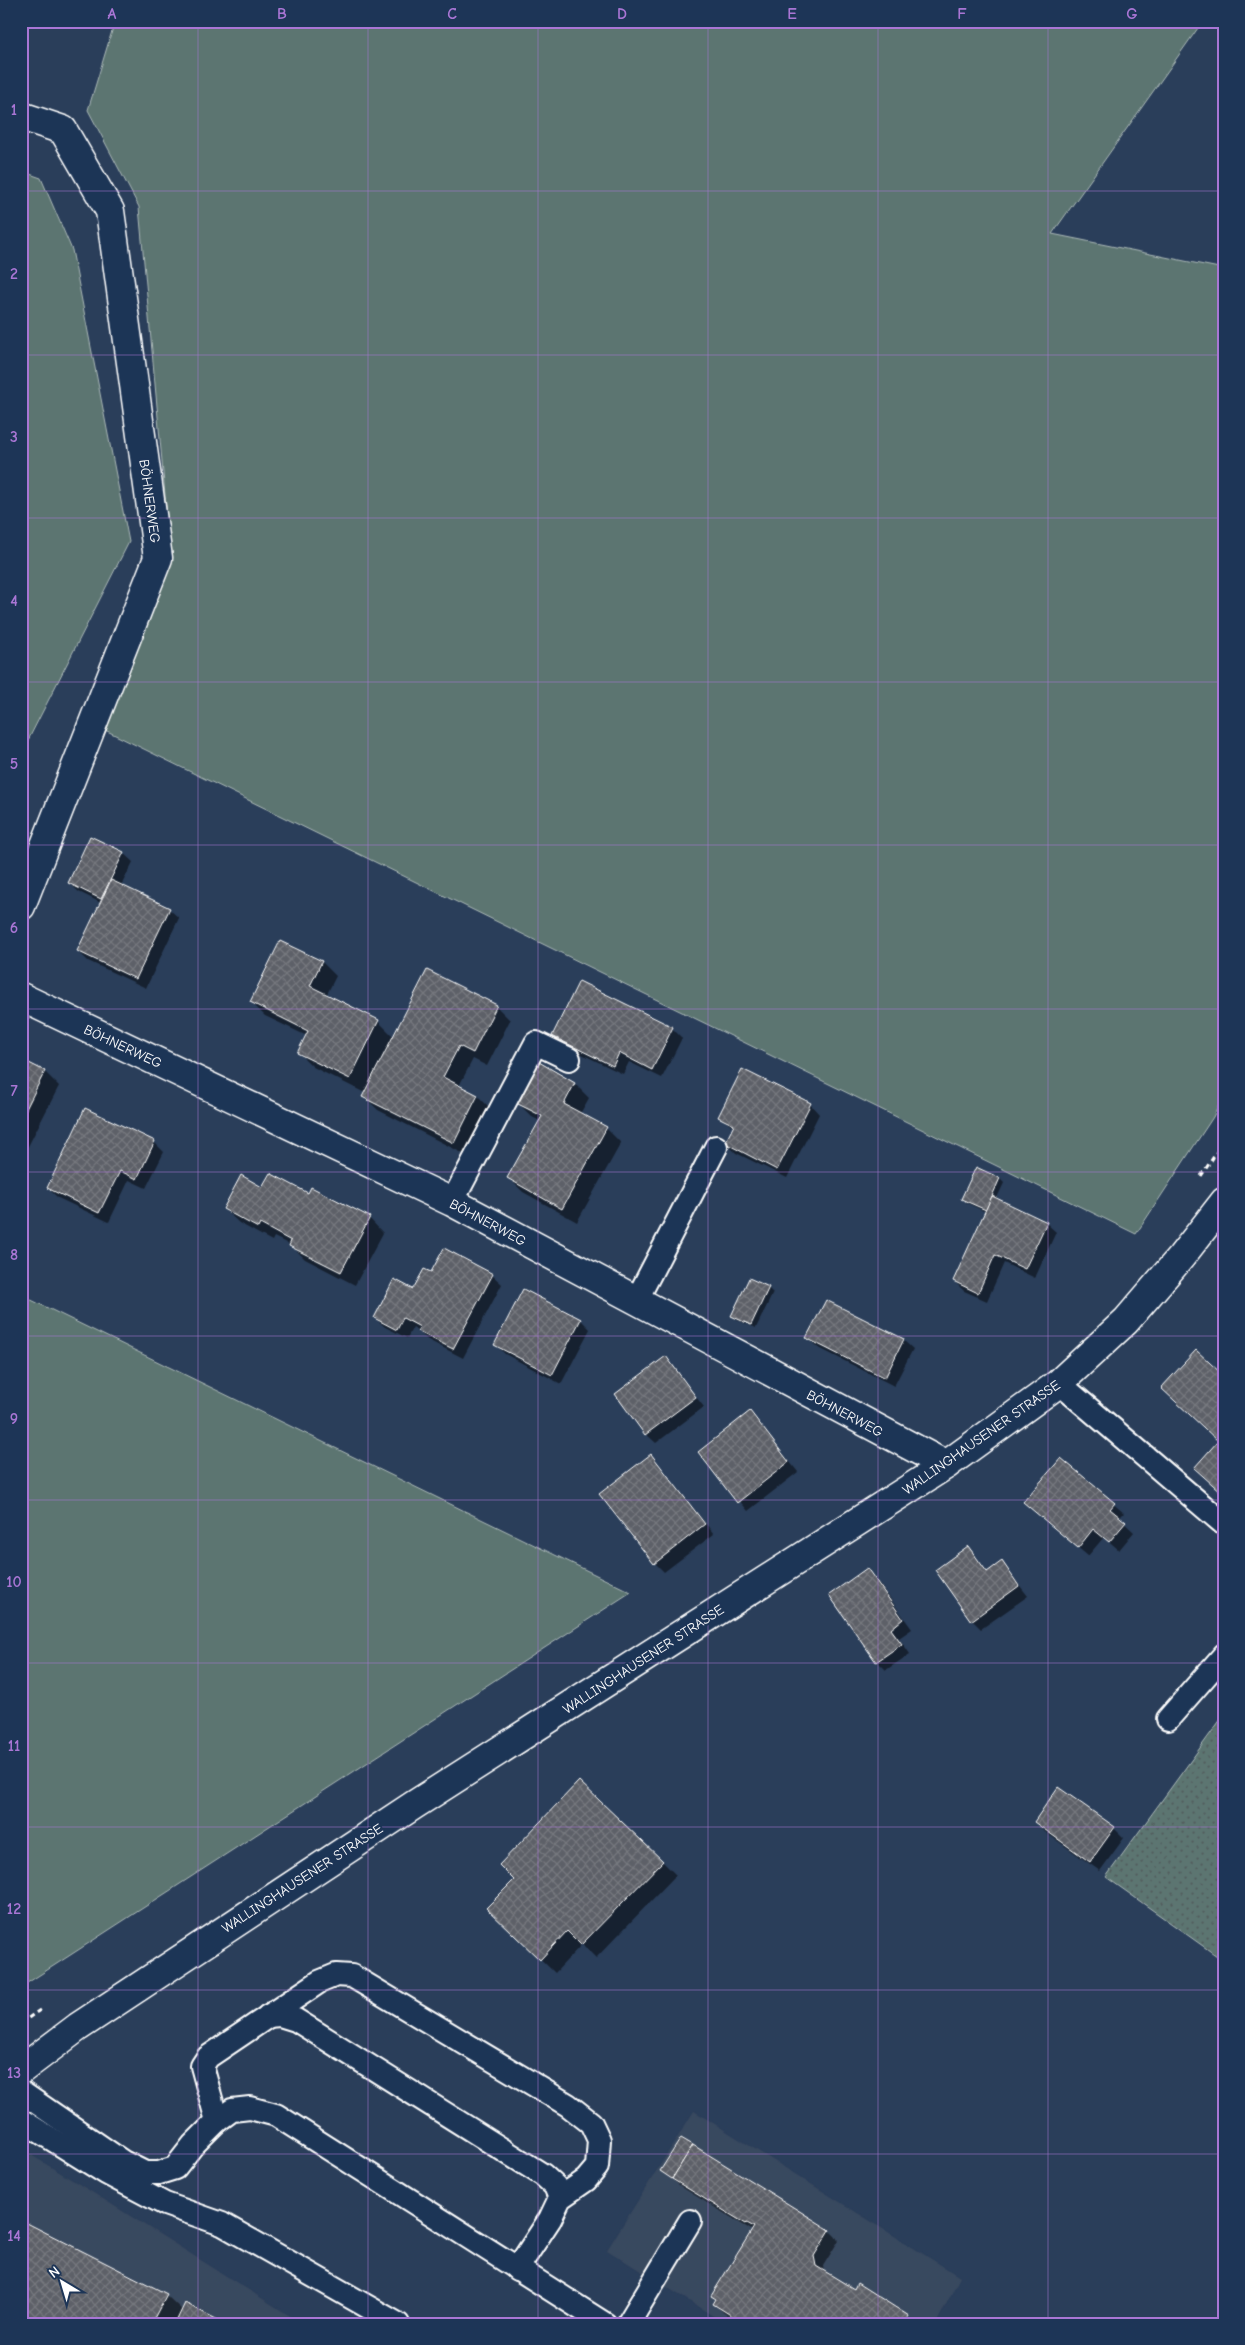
<svg xmlns="http://www.w3.org/2000/svg" width="1245" height="2345" font-family="'Comic Neue',sans-serif">
<style>
.built{fill:#39485e}
.green{fill:#5b7471;stroke:#adbab8}
.garden{fill:url(#garden-dots);stroke:#adbab8}
.shadow{fill:#0007}
.building{fill:url(#building-cross-hatch);stroke:#fff}
.lines{fill:none;stroke-linecap:round;stroke-linejoin:round}
.service-casing{stroke:#fff;stroke-width:26}
.minor-casing{stroke:#fff;stroke-width:31}
.tertiary-casing{stroke:#fff;stroke-width:31}
.path{stroke:#fff;stroke-width:3;stroke-dasharray:5 4;stroke-linecap:butt}
.service{stroke:#1d3557;stroke-width:22}
.minor{stroke:#1d3557;stroke-width:28}
.tertiary{stroke:#1d3557;stroke-width:28}
.grid{fill:none;stroke:#a976d5;stroke-width:1;stroke-opacity:0.55}
.labels{text-anchor:middle;stroke-width:4;stroke-linejoin:round;paint-order:stroke}
.street-label{font-size:14px;fill:#fff;stroke:#1d3557}
.neatline{fill:none;stroke:#a976d5;stroke-width:2}
.grid-label{font-size:16px;text-anchor:middle;font-weight:bold;fill:#a976d5}
</style>
<defs>
<pattern id="garden-dots" width="8" height="8" patternUnits="userSpaceOnUse" patternTransform="scale(1.25)"><rect width="8" height="8" fill="#5b7471"/><path d="M2 2h.1M6 6h.1" fill="none" stroke="#525c5b" stroke-width="1.8" stroke-linecap="round"/></pattern>
<pattern id="building-cross-hatch" width="8" height="8" patternUnits="userSpaceOnUse" patternTransform="scale(1.25)"><rect width="8" height="8" fill="#5d6067"/><path d="M0 0l8 8M0 8l8-8" fill="none" stroke="#75787e"/></pattern>
</defs>
<rect width="100%" height="100%" fill="#2a3e5a"/>
<filter id="ink" filterUnits="userSpaceOnUse"><feTurbulence type="fractalNoise" baseFrequency=".02" numOctaves="2"/><feDisplacementMap in="SourceGraphic" scale="10" xChannelSelector="R" yChannelSelector="G"/><feConvolveMatrix kernelMatrix="1 2 1 2 8 2 1 2 1" color-interpolation-filters="sRGB"/></filter>
<g filter="url(#ink)">
<g class="built">
<polygon points="694,2111 960,2277 936,2324 726,2324 607,2250"/>
<polygon points="21,2149 87,2189 303,2324 21,2324"/>
</g>
<g class="green">
<polygon points="115,21 1203,21 1052,234 1224,269 1224,1095 1213,1117 1136,1234 105,730 171,561 139,207 88,110"/>
<polygon points="21,171 41,178 72,250 129,542 21,754"/>
<polygon points="21,1295 631,1592 21,1987"/>
</g>
<polygon class="garden" points="1224,1715 1224,1961 1106,1877"/>
<g class="shadow">
<polygon points="123,853 133,862 121,886 169,909 179,918 146,988 88,961 78,951 101,903 79,892 69,883"/>
<polygon points="280,942 322,962 336,976 326,996 378,1021 394,1037 496,1006 510,1020 487,1066 473,1059 459,1086 478,1096 492,1110 468,1156 378,1110 364,1096 365,1093 313,1067 299,1053 307,1036 265,1016 251,1002"/>
<polygon points="672,1028 682,1038 662,1078 629,1062 623,1074 563,1045 553,1035"/>
<polygon points="21,1060 45,1072 59,1086 21,1160"/>
<polygon points="539,1064 575,1084 589,1098 580,1114 607,1129 621,1143 577,1222 523,1192 509,1178 540,1121 532,1117 518,1103"/>
<polygon points="810,1104 819,1114 787,1178 736,1153 726,1143 734,1128 719,1116"/>
<polygon points="154,1142 164,1152 146,1188 129,1180 109,1222 58,1198 48,1188"/>
<polygon points="1000,1179 1004,1183 996,1200 1046,1223 1056,1232 1035,1278 1004,1263 987,1301 964,1291 954,1281 986,1212 967,1203 963,1199"/>
<polygon points="263,1188 369,1218 383,1233 355,1285 305,1259 292,1246 274,1237 272,1241 239,1223 224,1209"/>
<polygon points="432,1274 492,1275 502,1284 463,1358 428,1340 413,1327 407,1338 385,1327 375,1318 414,1291"/>
<polygon points="768,1288 773,1293 756,1328 737,1320 733,1316"/>
<polygon points="524,1291 581,1320 590,1329 561,1384 505,1354 495,1344"/>
<polygon points="808,1338 903,1340 913,1349 894,1386 817,1347"/>
<polygon points="665,1358 704,1407 656,1443 646,1434"/>
<polygon points="750,1413 798,1472 748,1511 699,1452"/>
<polygon points="651,1456 714,1534 664,1572 655,1563"/>
<polygon points="1061,1459 1124,1513 1119,1518 1134,1532 1119,1550 1104,1537 1088,1556 1034,1511"/>
<polygon points="968,1548 988,1573 1002,1563 1028,1596 981,1629 972,1620"/>
<polygon points="867,1570 876,1579 912,1629 899,1638 910,1654 886,1670 877,1661"/>
<polygon points="1035,1822 1114,1828 1124,1838 1100,1871 1045,1832"/>
<polygon points="662,1861 676,1875 596,1958 582,1944 555,1973 502,1922"/>
<polygon points="682,2139 830,2231 839,2240 823,2266 824,2273 854,2291 908,2317 915,2324 741,2324 724,2313 714,2304 717,2300 712,2296 753,2231 683,2188 661,2171"/>
<polygon points="166,2295 183,2311 223,2324 21,2324"/>
</g>
<g class="building">
<polygon points="90,836 124,852 101,899 68,883"/>
<polygon points="111,880 170,908 136,979 77,951"/>
<polygon points="280,941 322,961 310,986 379,1020 350,1079 297,1053 308,1031 250,1002"/>
<polygon points="427,970 497,1005 473,1053 459,1046 443,1077 478,1095 454,1143 362,1097"/>
<polygon points="579,981 673,1027 652,1070 619,1053 613,1066 552,1036"/>
<polygon points="21,1059 45,1071 21,1119"/>
<polygon points="539,1062 575,1083 564,1104 607,1127 562,1209 507,1178 542,1116 516,1103"/>
<polygon points="742,1069 811,1103 777,1170 725,1143 734,1125 718,1117"/>
<polygon points="85,1108 155,1141 137,1179 120,1171 99,1213 47,1188"/>
<polygon points="976,1167 1000,1178 986,1210 961,1199"/>
<polygon points="270,1173 308,1193 311,1187 370,1217 341,1272 289,1246 291,1241 260,1224 258,1228 223,1209 241,1175 262,1187"/>
<polygon points="992,1196 1047,1222 1025,1269 995,1255 978,1293 953,1281"/>
<polygon points="444,1248 493,1274 453,1349 417,1331 420,1327 403,1318 397,1330 374,1318 394,1279 413,1289 424,1269 431,1272"/>
<polygon points="749,1278 769,1287 751,1325 731,1316"/>
<polygon points="523,1289 581,1319 552,1375 494,1345"/>
<polygon points="826,1300 904,1339 885,1378 806,1338"/>
<polygon points="1196,1350 1224,1376 1224,1491 1222,1493 1194,1468 1218,1441 1161,1388"/>
<polygon points="666,1356 696,1397 645,1435 615,1394"/>
<polygon points="750,1411 789,1462 737,1503 698,1452"/>
<polygon points="651,1454 705,1524 654,1564 599,1494"/>
<polygon points="1061,1458 1115,1503 1110,1509 1126,1522 1109,1542 1093,1529 1078,1548 1023,1502"/>
<polygon points="968,1546 987,1572 1002,1561 1019,1586 971,1621 935,1570"/>
<polygon points="867,1568 903,1619 891,1629 902,1644 876,1662 829,1595"/>
<polygon points="579,1781 663,1861 581,1945 567,1931 540,1960 486,1908 514,1880 499,1865"/>
<polygon points="1058,1787 1115,1827 1090,1862 1034,1822"/>
<polygon points="681,2138 693,2145 672,2179 660,2171"/>
<polygon points="693,2145 830,2230 814,2256 816,2266 854,2289 857,2283 909,2316 904,2324 790,2324 777,2316 772,2324 745,2324 713,2304 716,2299 711,2296 754,2227 747,2223 746,2224 672,2179"/>
<polygon points="21,2220 167,2294 151,2324 21,2324"/>
<polygon points="185,2303 226,2324 175,2324"/>
</g>
<g class="lines">
<defs>
<g id="service">
<polyline points="452,1202 536,1043 569,1059"/>
<polyline points="636,1301 716,1147"/>
<polyline points="1059,1383 1224,1524"/>
<polyline points="1168,1719 1224,1655"/>
<polyline points="268,2016 280,2015 296,2020 543,2175 555,2186 560,2198"/>
<polyline points="21,2092 123,2162 145,2173 159,2173 175,2168 193,2145 217,2121 232,2110 250,2108 276,2115 605,2324"/>
<polyline points="21,2120 106,2173 165,2204 222,2224 398,2324"/>
<polyline points="217,2121 202,2066 208,2057 319,1982 336,1975 352,1976 568,2105 591,2123 599,2140 597,2167 586,2180 560,2198 550,2219 517,2269"/>
<polyline points="628,2324 690,2221"/>
</g>
<g id="minor">
<polyline points="21,116 63,130 110,211 158,558 21,906"/>
<polyline points="21,997 452,1202 946,1465"/>
</g>
<polyline id="tertiary" points="21,2070 78,2027 414,1805 946,1465 1059,1383 1126,1321 1181,1257 1224,1202"/>
</defs>
<use href="#service" class="service-casing"/>
<use href="#minor" class="minor-casing"/>
<use href="#tertiary" class="tertiary-casing"/>
<g class="path">
<polyline points="1201,1176 1224,1141"/>
<polyline points="21,2023 43,2008"/>
</g>
<use href="#service" class="service"/>
<use href="#minor" class="minor"/>
<use href="#tertiary" class="tertiary"/>
</g>
</g>
<path class="grid" d="M198 21V2324M368 21V2324M538 21V2324M708 21V2324M878 21V2324M1048 21V2324M21 191H1224M21 355H1224M21 518H1224M21 682H1224M21 845H1224M21 1009H1224M21 1172H1224M21 1336H1224M21 1500H1224M21 1663H1224M21 1827H1224M21 1990H1224M21 2154H1224"/>
<g class="labels">
<g class="street-label">
<text transform="translate(150 501) rotate(82)" y="5">BÖHNERWEG</text>
<text transform="translate(123 1046) rotate(25)" y="5">BÖHNERWEG</text>
<text transform="translate(488 1222) rotate(28)" y="5">BÖHNERWEG</text>
<text transform="translate(845 1413) rotate(28)" y="5">BÖHNERWEG</text>
<text transform="translate(981 1437) rotate(-35)" y="5">WALLINGHAUSENER STRASSE</text>
<text transform="translate(643 1659) rotate(-33)" y="5">WALLINGHAUSENER STRASSE</text>
<text transform="translate(302 1878) rotate(-33)" y="5">WALLINGHAUSENER STRASSE</text>
</g>
</g>
<rect width="1245" height="2345" fill="none" stroke="#1d3557" stroke-width="55"/>
<g transform="translate(62 2282) rotate(322)" stroke="#1d3557" stroke-width="4" paint-order="stroke">
<path d="M0-4L9 19L0 12L-9 19Z" fill="#ffffff"/>
<text y="-8" font-size="14" font-weight="bold" text-anchor="middle" fill="#ffffff">N</text>
</g>
<rect x="28" y="28" width="1190" height="2290" class="neatline"/>
<g class="grid-label">
<text x="112" y="19">A</text>
<text x="282" y="19">B</text>
<text x="452" y="19">C</text>
<text x="622" y="19">D</text>
<text x="792" y="19">E</text>
<text x="962" y="19">F</text>
<text x="1132" y="19">G</text>
<text x="14" y="115">1</text>
<text x="14" y="279">2</text>
<text x="14" y="442">3</text>
<text x="14" y="606">4</text>
<text x="14" y="769">5</text>
<text x="14" y="933">6</text>
<text x="14" y="1096">7</text>
<text x="14" y="1260">8</text>
<text x="14" y="1424">9</text>
<text x="14" y="1587">10</text>
<text x="14" y="1751">11</text>
<text x="14" y="1914">12</text>
<text x="14" y="2078">13</text>
<text x="14" y="2241">14</text>
</g>
</svg>
